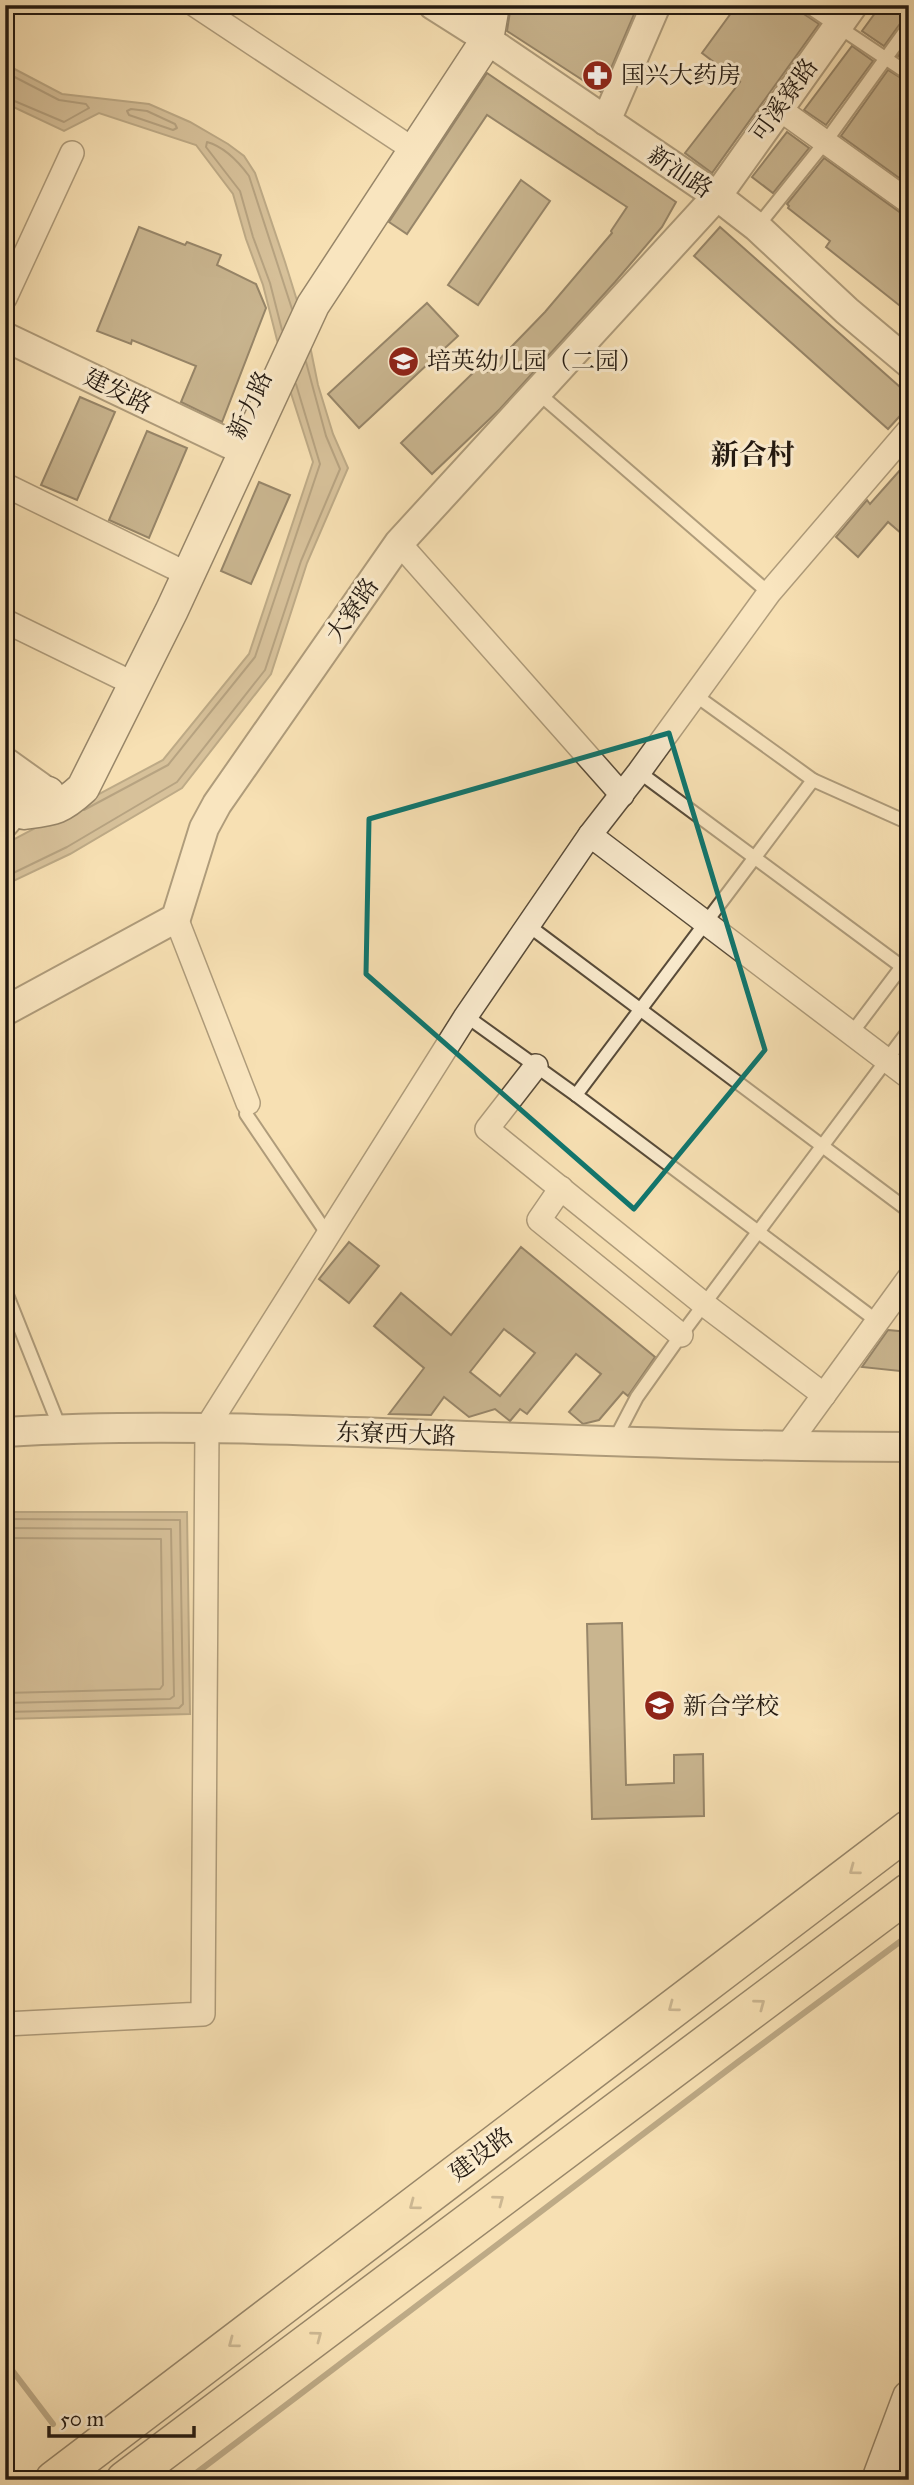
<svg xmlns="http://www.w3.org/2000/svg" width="914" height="2485" font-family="'IM FELL Great Primer','Noto Serif SC',serif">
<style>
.water{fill:#af9c7c;stroke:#776851;stroke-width:2}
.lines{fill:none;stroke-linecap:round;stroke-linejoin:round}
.shore{stroke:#695a46;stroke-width:2}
.stream{stroke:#776851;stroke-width:6}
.building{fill:#918065;stroke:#231910;stroke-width:2;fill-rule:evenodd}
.service-casing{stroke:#584b39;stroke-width:16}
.minor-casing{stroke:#584b39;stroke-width:26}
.tertiary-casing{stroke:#584b39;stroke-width:32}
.secondary-casing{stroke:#231910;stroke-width:35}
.primary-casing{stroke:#231910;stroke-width:40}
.service{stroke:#faebce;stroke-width:12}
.minor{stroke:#faebce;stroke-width:23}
.tertiary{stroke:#faebce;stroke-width:28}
.secondary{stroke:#faebce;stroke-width:32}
.primary{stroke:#f7e0b3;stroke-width:37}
.oneway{stroke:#98866a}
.marked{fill:none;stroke:#0f766e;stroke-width:5;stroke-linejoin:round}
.labels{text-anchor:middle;stroke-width:6;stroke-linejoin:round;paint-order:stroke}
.poi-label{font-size:24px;fill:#231910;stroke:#faebce;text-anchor:start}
.street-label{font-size:24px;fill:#231910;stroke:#faebce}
.quarter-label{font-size:28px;font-weight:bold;fill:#231910;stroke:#faebce}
</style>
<rect width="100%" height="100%" fill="#f7e0b3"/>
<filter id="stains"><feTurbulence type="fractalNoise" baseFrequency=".00286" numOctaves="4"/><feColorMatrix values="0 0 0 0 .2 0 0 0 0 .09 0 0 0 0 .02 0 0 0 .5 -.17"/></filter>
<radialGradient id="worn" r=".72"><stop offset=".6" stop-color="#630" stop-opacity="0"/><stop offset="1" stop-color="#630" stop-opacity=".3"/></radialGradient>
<g class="water">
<polygon points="5,64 62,94 149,104 190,122 228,144 244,156 255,173 285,262 308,336 318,385 333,434 348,468 307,563 271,674 182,788 70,854 5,885 5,844 163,760 249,654 313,462 289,387 263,285 246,239 233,194 196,145 99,113 64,131 5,103"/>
<polygon points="5,1512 187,1512 190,1714 5,1719"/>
</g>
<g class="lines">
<g class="shore">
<polyline points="5,72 59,100 86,104 89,108 64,122 5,97"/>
<polygon points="131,109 147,111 175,124 177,128 173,130 129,115 127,111"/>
<path d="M282 330 270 283 253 237 240 191 206 147 207 142C225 147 238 161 249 176L292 309"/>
<polyline points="84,810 168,765 255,657 320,464 296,384"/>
<polyline points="5,877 67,847 177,782 265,670 301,561 340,469 326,436 306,362"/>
<polyline points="5,1519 180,1520 183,1704 179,1708 5,1712"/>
<polyline points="5,1528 171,1529 174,1696 170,1699 5,1703"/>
<polyline points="5,1538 161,1539 163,1685 160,1689 5,1693"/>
</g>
<g class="stream">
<polyline points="5,2361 53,2424"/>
<polyline points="187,2480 738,2062 909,1935"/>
</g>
</g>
<g class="building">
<polygon points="511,5 638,5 601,92 507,31"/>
<polygon points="737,5 797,5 801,12 819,24 712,173 685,153 740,82 702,53"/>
<polygon points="881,5 909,5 909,17 902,21 884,46 862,31"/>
<polygon points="909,41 909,63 898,56"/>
<polygon points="852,46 873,61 826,125 804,110"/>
<polygon points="888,70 909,83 909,185 841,136"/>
<polygon points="487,73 676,202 662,227 615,282 500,409 432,474 401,443 480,366 487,372 545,312 612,233 611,231 627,207 487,115 407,234 389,222"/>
<polygon points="787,132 809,148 773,193 752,177"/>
<polygon points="824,158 901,213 909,216 909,313 826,247 830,241 788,208 789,206 787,204"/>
<polygon points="521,180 550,201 478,305 448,285"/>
<polygon points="139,227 185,245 187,242 221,255 217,265 256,284 266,308 222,422 181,402 196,366 132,340 131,344 97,331"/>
<polygon points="720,227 909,395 909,406 888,429 694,256"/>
<polygon points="427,303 458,336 359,428 328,394"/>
<polygon points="80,397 115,412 77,500 41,485"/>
<polygon points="147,431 187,448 149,538 109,520"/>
<polygon points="909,460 909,540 888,522 858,557 836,537 867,500 870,504"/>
<polygon points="259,482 290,495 251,584 221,571"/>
<polygon points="349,1242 379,1266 349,1303 319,1279"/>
<path d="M521 1247 655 1357 628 1396 623 1392 599 1420 583 1424 569 1412 601 1374 576 1354 527 1414 520 1409 510 1421 495 1409 469 1417 444 1397 431 1415 389 1414 424 1368 374 1326 401 1293 451 1335ZM504 1329 535 1353 500 1396 470 1372Z"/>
<polygon points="888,1330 909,1332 909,1372 862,1367"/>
<polygon points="622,1623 626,1785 674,1783 674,1755 703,1754 704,1816 592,1819 587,1624"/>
</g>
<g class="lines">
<defs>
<g id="service">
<polyline points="806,5 909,74"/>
<polyline points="757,227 826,141 909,26"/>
<polyline points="537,392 769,593"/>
<polyline points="695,695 813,780 909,823"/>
<polyline points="5,752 54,787"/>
<polyline points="639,772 909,972"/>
<polyline points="5,828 9,830 24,813"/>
<polyline points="529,926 909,1211"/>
<polyline points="466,1016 576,1095 877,1321"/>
<polyline points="851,1034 909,957"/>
<polyline points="576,1095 813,780"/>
<polyline points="248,1103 246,1114 328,1235"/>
<polyline points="5,1290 60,1428"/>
<polyline points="614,1441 637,1397 681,1335 909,1030"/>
</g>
<g id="minor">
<polyline points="195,5 402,142"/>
<polyline points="778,108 909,202"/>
<polyline points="5,298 72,153"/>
<polyline points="5,485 177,569"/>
<polyline points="399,543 622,795"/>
<polyline points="5,621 124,679"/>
<polyline points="590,835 639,772 769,593 909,430"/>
<polyline points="176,918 248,1103"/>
<polyline points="536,1066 487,1129 705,1305 824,1395"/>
<polyline points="561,1188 539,1220 681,1335"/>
<polyline points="786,1447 909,1278"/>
<polyline points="5,2024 203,2014 207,1427 466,1016 590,835 909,1077"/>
</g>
<g id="tertiary">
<polyline points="433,5 474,31 717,196 757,227 847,311 909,363"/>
<polyline points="606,121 656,5"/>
<polyline points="5,337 232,445"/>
<polyline points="5,1011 176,918 204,828 217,804 399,543 717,196 853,5"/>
<path d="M5 1432C141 1424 276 1429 412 1434 578 1440 743 1447 909 1447"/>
</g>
<g id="secondary">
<path d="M5 775C18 784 32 797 48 793"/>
<path d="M5 800 24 813C54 809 60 809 83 788L172 610 313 305 487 40 493 5"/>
<polyline points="878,2480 909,2397"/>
</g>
<g id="primary">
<polyline points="54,2480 909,1829"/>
<polyline points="125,2480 909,1892"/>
</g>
</defs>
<use href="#service" class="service-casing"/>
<use href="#minor" class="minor-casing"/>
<use href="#tertiary" class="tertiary-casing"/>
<use href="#secondary" class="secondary-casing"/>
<use href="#primary" class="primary-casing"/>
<use href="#service" class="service"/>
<use href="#minor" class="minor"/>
<use href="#tertiary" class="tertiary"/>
<use href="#secondary" class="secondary"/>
<use href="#primary" class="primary"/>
</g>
<defs><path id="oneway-chevron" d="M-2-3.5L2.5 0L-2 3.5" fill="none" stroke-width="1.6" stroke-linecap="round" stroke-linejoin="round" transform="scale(1.75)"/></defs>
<g class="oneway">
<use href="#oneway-chevron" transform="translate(854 1870) rotate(143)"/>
<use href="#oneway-chevron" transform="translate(760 2004) rotate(-37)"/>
<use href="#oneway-chevron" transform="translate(673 2007) rotate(143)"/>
<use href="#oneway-chevron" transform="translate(499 2200) rotate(-37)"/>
<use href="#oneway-chevron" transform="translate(414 2205) rotate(143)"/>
<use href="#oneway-chevron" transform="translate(317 2336) rotate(-37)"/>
<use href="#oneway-chevron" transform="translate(233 2343) rotate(143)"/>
</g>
<path d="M0 0H914V2485H0ZM669 733 765 1050 634 1209 366 974 369 819Z" fill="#f7e0b3" fill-opacity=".55" fill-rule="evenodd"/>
<path class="marked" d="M669 733 765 1050 634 1209 366 974 369 819Z"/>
<defs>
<symbol id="pharmacy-disc" viewBox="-11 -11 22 22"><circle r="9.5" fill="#8f2418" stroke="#faebce"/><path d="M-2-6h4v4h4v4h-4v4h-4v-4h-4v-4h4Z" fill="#fff"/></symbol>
<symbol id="school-disc" viewBox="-11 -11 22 22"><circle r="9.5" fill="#8f2418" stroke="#faebce"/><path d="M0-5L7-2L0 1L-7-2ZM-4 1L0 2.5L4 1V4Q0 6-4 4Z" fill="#fff"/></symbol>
</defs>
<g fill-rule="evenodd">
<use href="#pharmacy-disc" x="580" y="58" width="35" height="35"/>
<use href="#school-disc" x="386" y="344" width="35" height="35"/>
<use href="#school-disc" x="642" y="1688" width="35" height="35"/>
</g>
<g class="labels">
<g class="poi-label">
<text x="621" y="83">国兴大药房</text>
<text x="427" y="369">培英幼儿园（二园）</text>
<text x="683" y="1714">新合学校</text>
</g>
<g class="street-label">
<text transform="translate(784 100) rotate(-54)" y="8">可溪寮路</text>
<text transform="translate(680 172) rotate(34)" y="8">新汕路</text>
<text transform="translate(118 391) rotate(26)" y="8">建发路</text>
<text transform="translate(250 405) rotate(-65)" y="8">新力路</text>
<text transform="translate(352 610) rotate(-55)" y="8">大寮路</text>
<text transform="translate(396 1434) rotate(2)" y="8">东寮西大路</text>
<text transform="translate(481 2154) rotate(-37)" y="8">建设路</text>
</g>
<g class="quarter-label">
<text x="753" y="464">新合村</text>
</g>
</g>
<rect width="914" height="2485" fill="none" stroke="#f7e0b3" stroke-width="28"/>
<rect x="7" y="7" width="900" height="2471" fill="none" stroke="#231910" stroke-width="3.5"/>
<rect x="14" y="14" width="886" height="2457" fill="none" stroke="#231910" stroke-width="2"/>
<path d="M49 2426v10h145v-10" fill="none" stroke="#231910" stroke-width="3.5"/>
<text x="60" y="2426" font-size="21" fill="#231910" stroke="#faebce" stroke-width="5" paint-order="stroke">50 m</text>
<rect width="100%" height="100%" filter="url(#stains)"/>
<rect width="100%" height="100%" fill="url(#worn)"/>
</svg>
